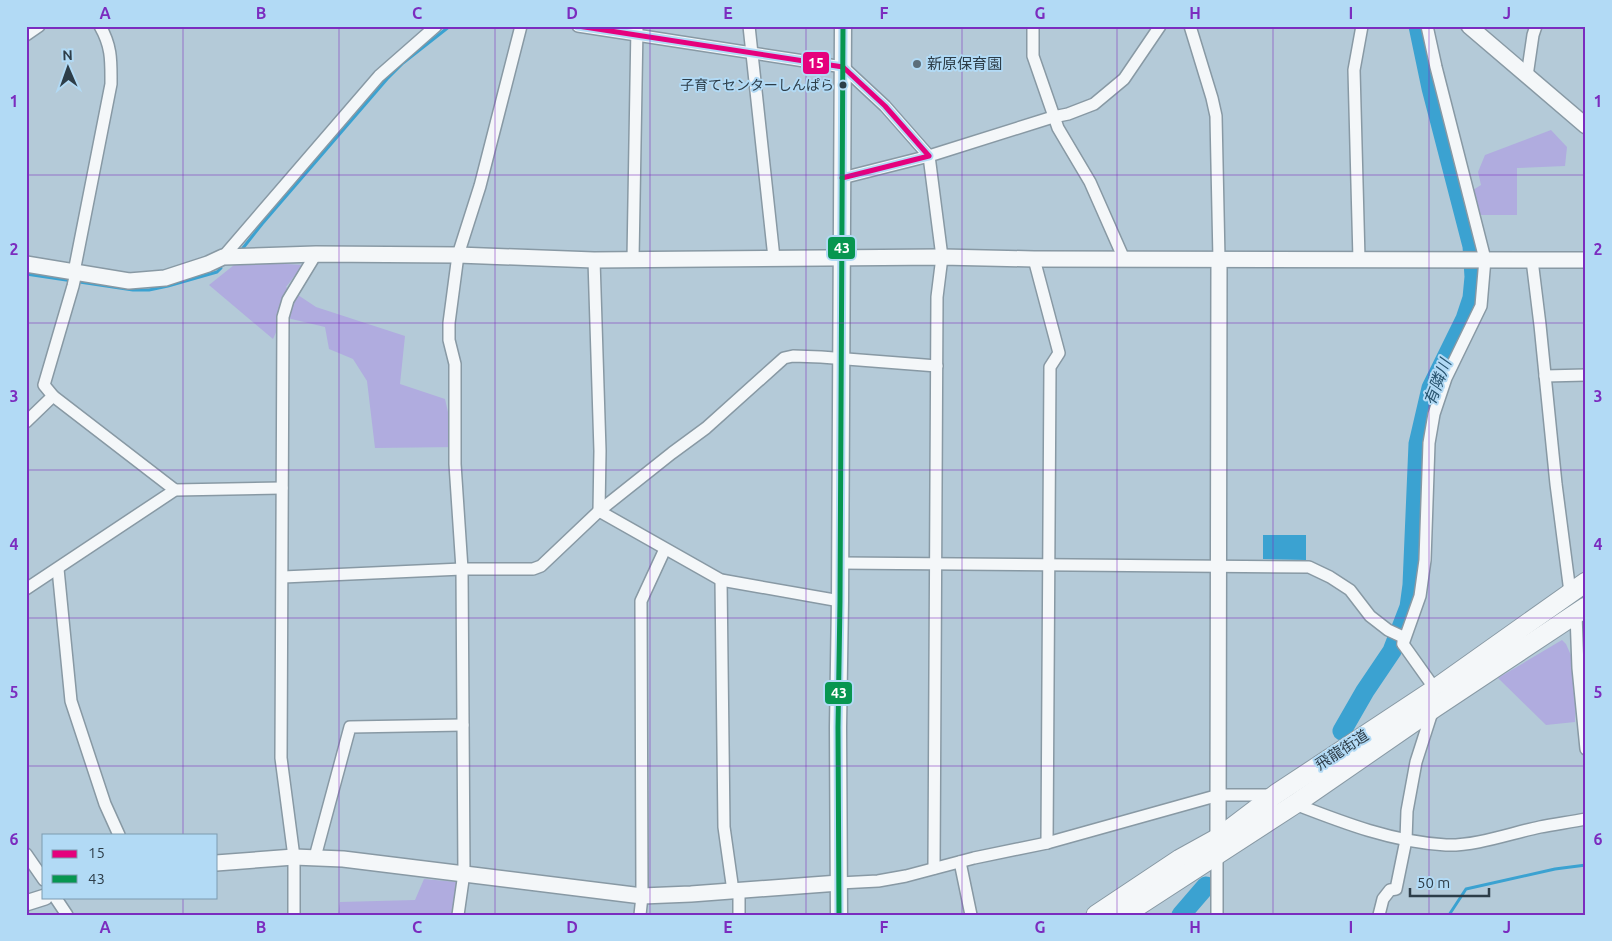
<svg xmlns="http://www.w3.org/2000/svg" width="1612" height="941" font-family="Ubuntu,'Noto Sans JP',sans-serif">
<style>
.green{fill:#b0acdf}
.water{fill:#3ba2d1}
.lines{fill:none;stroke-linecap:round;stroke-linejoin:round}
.stream{stroke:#3ba2d1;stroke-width:3}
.river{stroke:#3ba2d1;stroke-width:19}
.minor-casing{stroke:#8899a4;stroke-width:14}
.tertiary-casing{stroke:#8899a4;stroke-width:18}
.secondary-casing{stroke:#8899a4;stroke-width:19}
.trunk-casing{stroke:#8899a4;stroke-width:21}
.minor{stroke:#f4f7f9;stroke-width:11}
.tertiary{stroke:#f4f7f9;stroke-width:15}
.secondary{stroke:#f4f7f9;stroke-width:16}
.trunk{stroke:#f4f7f9;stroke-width:19}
.bus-1-casing{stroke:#b2daf5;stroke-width:9}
.bus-2-casing{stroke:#b2daf5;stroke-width:9}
.bus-1{stroke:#e5007d;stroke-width:5}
.bus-2{stroke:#079650;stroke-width:5}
.grid{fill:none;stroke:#7b2cbf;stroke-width:1;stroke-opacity:0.55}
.poi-dot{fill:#5c6e7a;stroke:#b2daf5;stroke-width:2}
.bus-dot{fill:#2d3d48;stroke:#b2daf5;stroke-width:2}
.labels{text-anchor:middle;stroke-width:4;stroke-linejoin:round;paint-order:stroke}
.bus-label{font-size:14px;fill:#2d3d48;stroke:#b2daf5;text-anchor:end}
.poi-label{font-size:15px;fill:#2d3d48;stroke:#b2daf5;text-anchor:start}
.street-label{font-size:15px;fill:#2d3d48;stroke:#b2daf5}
.water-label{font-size:16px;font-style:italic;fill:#28546f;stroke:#b2daf5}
.line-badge{stroke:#b2daf5;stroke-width:2}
.badge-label{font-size:14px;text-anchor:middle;font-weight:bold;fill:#fff}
.neatline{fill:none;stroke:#7b2cbf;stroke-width:2}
.grid-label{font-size:16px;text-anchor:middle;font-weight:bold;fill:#7b2cbf}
</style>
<rect width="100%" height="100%" fill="#b4cad8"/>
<g class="green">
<polygon points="1551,130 1567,147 1565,166 1517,168 1517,215 1478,215 1473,190 1481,185 1478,172 1485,155"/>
<polygon points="239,261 303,265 286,287 316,307 405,336 400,384 445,399 456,447 375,448 367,381 353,359 329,349 325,327 283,317 273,339 209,285"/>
<polygon points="1562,640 1566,644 1577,669 1575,722 1546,725 1498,678"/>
<polygon points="424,879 457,882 452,915 338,915 340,902 415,900"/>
</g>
<polygon class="water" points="1263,535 1306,535 1306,560 1263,559"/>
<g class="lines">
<g class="stream">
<polyline points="243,248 262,224 387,79 403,63 450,26"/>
<polyline points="26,274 133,290 149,290 168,286 217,272 221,268"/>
<polyline points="1449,915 1466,889 1555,869 1586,865"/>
</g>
<g class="river">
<polyline points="1342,731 1365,691 1392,651 1409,607 1412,585 1418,444 1431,388 1465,319 1472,298 1474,277 1472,246 1431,88 1418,26"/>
<polyline points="1181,915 1206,886"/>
</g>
<defs>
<g id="minor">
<path d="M100 26C112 47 111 61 111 84L74 272 75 277 73 286 44 385 53 396 175 490"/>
<polyline points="578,26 843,67 885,106 929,156 842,178"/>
<polyline points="749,26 774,258"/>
<polyline points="1033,26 1033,56 1058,128 1090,182 1124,259"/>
<polyline points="1190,26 1212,98 1216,116 1219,259"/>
<polyline points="26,35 39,26"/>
<polyline points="1527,76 1533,35 1536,26"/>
<polyline points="223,257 379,76 436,26"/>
<polyline points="633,259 637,26"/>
<polyline points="1034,259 1059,353 1050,367 1047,843"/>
<polyline points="1359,259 1354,70 1362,26"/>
<polyline points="594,260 600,451 599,511"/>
<polyline points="1532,260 1540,325 1556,484 1570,592"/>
<polyline points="1545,376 1586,375"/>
<polyline points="26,422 53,396"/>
<polyline points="599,511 721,580 840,601"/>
<polyline points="840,563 1309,567 1330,577 1350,590 1370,616 1388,630 1403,637 1403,644 1435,689"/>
<polyline points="58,569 71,701 105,804 119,835"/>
<polyline points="283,577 462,569 533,569 541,566 599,511 672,453 706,428 784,358 793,356 821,357 937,366"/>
<polyline points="721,580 724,827 733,891"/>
<polyline points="26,589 175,490 282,488"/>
<polyline points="1576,614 1578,668 1586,749"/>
<polyline points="1403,644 1420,596 1425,560 1429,443 1434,414 1446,378 1481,306 1485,259 1436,67 1427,26"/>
<path d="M1295 804C1344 823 1393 842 1446 845 1476 846 1511 833 1540 827 1555 824 1571 822 1586 819"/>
<polyline points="1217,852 1217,915"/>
<polyline points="26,854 44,880"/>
<polyline points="315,857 350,727 463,725"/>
<polyline points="960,862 971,915"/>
<polyline points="934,868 937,297 942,257 929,156 1053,117 1068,114 1094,104 1124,79 1160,26"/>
<polyline points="839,883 878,881 906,876 974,858 1047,843 1219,795 1274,795"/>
<polyline points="55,897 67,915"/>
<polyline points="294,915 294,857 281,758 283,317 288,300 316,254"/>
<polyline points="458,915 464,873 462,569 455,464 455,364 449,340 449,323 458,255 480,186 521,26"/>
<polyline points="640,915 642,896 641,601 665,549"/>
<polyline points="739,915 739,891"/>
<polyline points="1379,915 1383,899 1390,890 1396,889 1406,840 1407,811 1416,762 1433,709"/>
</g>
<g id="tertiary">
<polyline points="1469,26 1586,126"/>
<polyline points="26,264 129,281 165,278 208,264 223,257 316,254 458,255 594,260 942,257 1034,259 1586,260"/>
<polyline points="1218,838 1219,259"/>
<polyline points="216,863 294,857 343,859 642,896 691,894 839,883"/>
<polyline points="26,903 45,897"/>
</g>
<polyline id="secondary" points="839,915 838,727 840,601 843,26"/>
<g id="trunk">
<polyline points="1096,915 1180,859 1218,838 1276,794 1435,689 1586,582"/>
<polyline points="1124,915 1295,804 1434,708 1586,607"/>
</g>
</defs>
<use href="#minor" class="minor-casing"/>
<use href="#tertiary" class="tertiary-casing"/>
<use href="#secondary" class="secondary-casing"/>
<use href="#trunk" class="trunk-casing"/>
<use href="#minor" class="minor"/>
<use href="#tertiary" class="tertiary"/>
<use href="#secondary" class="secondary"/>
<use href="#trunk" class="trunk"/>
<defs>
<polyline id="bus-1" points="578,26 843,67 885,106 929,156 842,178"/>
<polyline id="bus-2" points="839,915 838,727 840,601 843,26"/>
</defs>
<use href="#bus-1" class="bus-1-casing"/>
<use href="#bus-2" class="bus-2-casing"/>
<use href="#bus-1" class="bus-1"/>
<use href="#bus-2" class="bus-2"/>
</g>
<path class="grid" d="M183 26V835M339 26V915M495 26V915M650 26V915M806 26V915M962 26V915M1117 26V915M1273 26V915M1429 26V915M26 175H1586M26 323H1586M26 470H1586M26 618H1586M26 766H1586M183 897V915"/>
<circle class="poi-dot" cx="917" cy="64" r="5"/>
<circle class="bus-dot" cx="843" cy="85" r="4.5"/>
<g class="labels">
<g class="bus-label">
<text x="834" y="90">子育てセンターしんぱら</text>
</g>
<g class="poi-label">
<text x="927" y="69">新原保育園</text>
</g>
<g class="street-label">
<text transform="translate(1342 750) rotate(-33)" y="5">飛龍街道</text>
</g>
<g class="water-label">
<text transform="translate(1437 382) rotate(-69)" y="6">有隣川</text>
</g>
</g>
<g class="line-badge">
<rect x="802" y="51" width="28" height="24" rx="5" fill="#e5007d"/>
<rect x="827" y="236" width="29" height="24" rx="5" fill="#079650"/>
<rect x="824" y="681" width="29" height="24" rx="5" fill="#079650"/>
</g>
<g class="badge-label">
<text x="816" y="68">15</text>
<text x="842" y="253">43</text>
<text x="839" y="698">43</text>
</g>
<rect width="1612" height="941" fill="none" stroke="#b2daf5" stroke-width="55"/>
<rect x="42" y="834" width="175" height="65" fill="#b2daf5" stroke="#7d9bb0"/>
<rect x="52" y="850" width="25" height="8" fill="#e5007d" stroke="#7d9bb0"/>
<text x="88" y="858" font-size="15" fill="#2d3d48">15</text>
<rect x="52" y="875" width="25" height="8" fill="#079650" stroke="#7d9bb0"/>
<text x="88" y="884" font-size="15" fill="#2d3d48">43</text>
<g transform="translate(68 68) rotate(358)" stroke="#b2daf5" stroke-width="4" paint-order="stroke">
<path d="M0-4L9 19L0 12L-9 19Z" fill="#2d3d48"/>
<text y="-8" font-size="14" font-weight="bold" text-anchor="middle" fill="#2d3d48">N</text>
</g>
<path d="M1410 888v8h79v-8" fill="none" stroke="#2d3d48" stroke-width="2.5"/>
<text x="1417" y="888" font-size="15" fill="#2d3d48" stroke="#b2daf5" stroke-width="4" paint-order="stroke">50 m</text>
<rect x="28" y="28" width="1556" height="886" class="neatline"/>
<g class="grid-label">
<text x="105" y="19">A</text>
<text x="261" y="19">B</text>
<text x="417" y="19">C</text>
<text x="572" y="19">D</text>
<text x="728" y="19">E</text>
<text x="884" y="19">F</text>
<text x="1040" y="19">G</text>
<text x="1195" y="19">H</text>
<text x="1351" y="19">I</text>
<text x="1507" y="19">J</text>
<text x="14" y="107">1</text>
<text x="1598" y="107">1</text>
<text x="14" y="255">2</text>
<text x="1598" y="255">2</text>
<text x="14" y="402">3</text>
<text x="1598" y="402">3</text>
<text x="14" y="550">4</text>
<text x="1598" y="550">4</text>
<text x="14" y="698">5</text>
<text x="1598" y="698">5</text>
<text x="14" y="845">6</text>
<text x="1598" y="845">6</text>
<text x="105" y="933">A</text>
<text x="261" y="933">B</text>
<text x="417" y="933">C</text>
<text x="572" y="933">D</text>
<text x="728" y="933">E</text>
<text x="884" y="933">F</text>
<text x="1040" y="933">G</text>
<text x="1195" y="933">H</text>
<text x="1351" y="933">I</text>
<text x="1507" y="933">J</text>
</g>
</svg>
